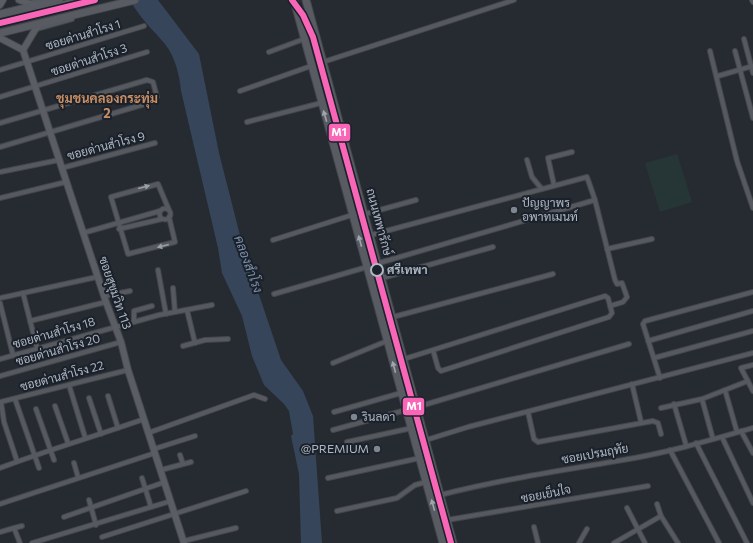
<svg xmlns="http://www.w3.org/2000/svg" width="753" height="543" font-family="Commissioner,Sarabun,sans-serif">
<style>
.green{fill:#263637}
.water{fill:#364559}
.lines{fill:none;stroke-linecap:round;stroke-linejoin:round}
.minor-casing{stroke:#44474c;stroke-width:6}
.secondary-casing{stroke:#44474c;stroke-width:8}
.primary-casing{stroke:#43474e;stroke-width:9}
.minor{stroke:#56595f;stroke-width:4}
.secondary{stroke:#5a5e64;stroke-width:6}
.primary{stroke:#585b61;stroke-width:7}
.metro-1-casing{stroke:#1a212a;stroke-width:9}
.metro-1{stroke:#fa66b7;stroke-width:6}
.oneway{fill:#9ea5af}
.oneway2{fill:#99a0aa}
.poi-dot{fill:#7f8690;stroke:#1a212a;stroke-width:1.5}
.stop-dot{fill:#1a212a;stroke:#afb7c3;stroke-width:2}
.labels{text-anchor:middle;stroke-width:4;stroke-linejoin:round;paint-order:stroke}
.street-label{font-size:12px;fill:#afb7c3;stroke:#1a212a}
.poi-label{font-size:12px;fill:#afb7c3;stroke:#1a212a;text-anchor:start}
.stop-label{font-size:12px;font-weight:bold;fill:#afb7c3;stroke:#1a212a;text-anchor:start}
.neighbourhood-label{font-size:13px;font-weight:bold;fill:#ca8e63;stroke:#1a212a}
.water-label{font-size:13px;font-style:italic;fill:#7a8ea9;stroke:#1a212a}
.line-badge{stroke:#1a212a;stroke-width:1.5}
.badge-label{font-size:11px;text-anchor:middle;font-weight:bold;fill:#fff}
</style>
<rect width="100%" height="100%" fill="#262b31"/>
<polygon class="green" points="677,154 692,202 660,212 645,163"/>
<path class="water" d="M130 0H158L199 54 219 153 243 247 281 360 303 391 313 416 322 543H301L299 474 291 436 293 434 289 411 284 404 264 385 252 356 242 316 222 273 218 248 181 91C180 77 175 56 165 44 153 30 139 17 130 0Z"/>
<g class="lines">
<defs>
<g id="minor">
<polyline points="752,0 753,2"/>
<polyline points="29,3 44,0"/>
<polyline points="36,29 72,19"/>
<polyline points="744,39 753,73"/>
<polyline points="710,51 737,161 753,208"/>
<polyline points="735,51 753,118"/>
<polyline points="269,52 304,39"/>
<polyline points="323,62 514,0"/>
<polyline points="0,70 144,26"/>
<polyline points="718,76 753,66"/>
<polyline points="240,91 311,66"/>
<polyline points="0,97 147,52"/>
<polyline points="247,122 321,103"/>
<polyline points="0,123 147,80 153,82 157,97 155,101 0,147"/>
<polyline points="527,160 532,177 541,188"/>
<polyline points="62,168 155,143"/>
<polyline points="0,172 59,160"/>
<polyline points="554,185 548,158 572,152"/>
<polyline points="0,198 66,182"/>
<polyline points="595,200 615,280 617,284 622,283 627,297 623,302 610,306"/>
<circle cx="165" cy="214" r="5.5"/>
<polyline points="169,210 158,184 111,197 128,254 175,242 169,217"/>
<polyline points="119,229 162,219"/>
<polyline points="83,233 160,211"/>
<polyline points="371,235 587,177 595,200 379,263"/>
<polyline points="273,240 352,215 365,214 416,200"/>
<polyline points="607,249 652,239"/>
<polyline points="158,270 166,314"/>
<polyline points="382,278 493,247"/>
<polyline points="173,288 175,312"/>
<polyline points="23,293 37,348"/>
<polyline points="274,294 367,267"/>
<polyline points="104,296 130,291"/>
<polyline points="0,298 97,277"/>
<polyline points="0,303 13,355"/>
<polyline points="187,310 195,343"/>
<polyline points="393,317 553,274"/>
<polyline points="30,321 106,302"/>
<polyline points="134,322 134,311 152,306"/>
<polyline points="648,341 753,311"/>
<polyline points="183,346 205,340 228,339"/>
<polyline points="654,358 753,331"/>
<polyline points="0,359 159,315 212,305"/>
<polyline points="404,359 605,296 608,298 612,313 609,317 441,371 438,368 433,350"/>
<polyline points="333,363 387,341"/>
<polyline points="753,365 741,368 753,391"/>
<polyline points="0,376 121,342"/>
<polyline points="660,378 643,324 645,321 753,292"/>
<polyline points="632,384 641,422"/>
<polyline points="69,385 85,437"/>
<polyline points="725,390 737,432"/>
<polyline points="108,396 118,428"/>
<polyline points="89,398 101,434"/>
<polyline points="15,399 39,468"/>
<polyline points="702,399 713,439"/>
<polyline points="0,402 128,370"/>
<polyline points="1,402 4,422 17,461"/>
<polyline points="674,404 686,445"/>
<polyline points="55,406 68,443"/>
<polyline points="417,407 629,344"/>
<polyline points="661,408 702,399 748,381"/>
<polyline points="36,409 54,460"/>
<polyline points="334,412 401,393"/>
<polyline points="528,412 534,439 538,442 653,421 658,423 661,434"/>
<polyline points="333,430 406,410"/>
<polyline points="741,431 753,453"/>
<polyline points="148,433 254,395 265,399"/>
<polyline points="722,437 753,503"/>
<polyline points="426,440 468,427 753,353"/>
<polyline points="347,442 412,428"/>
<polyline points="696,443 747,543"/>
<polyline points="154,449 195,436"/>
<polyline points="670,450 719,543"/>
<polyline points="180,455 183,464"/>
<polyline points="74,463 78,477"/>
<path d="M0 468C48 450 96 436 144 419"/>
<polyline points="161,470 191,462"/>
<polyline points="142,478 151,507"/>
<polyline points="328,478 420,458"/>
<path d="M440 495C499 480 558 471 617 461 663 454 708 441 753 428"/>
<polyline points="89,500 96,525"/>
<polyline points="0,504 155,453"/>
<polyline points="657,504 661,516 678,543"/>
<polyline points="627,508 645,543"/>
<polyline points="337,511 397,498 415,485 426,482"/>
<polyline points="64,517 165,482"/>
<polyline points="447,520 648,486"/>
<polyline points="534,527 538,543"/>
<polyline points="0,532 14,528"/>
<polyline points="102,537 246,491"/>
<polyline points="184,541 236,528"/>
<polyline points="20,543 14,528 22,526"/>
<polyline points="32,543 171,501"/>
<polyline points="579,543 587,529"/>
<polyline points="614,543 661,516"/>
</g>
<g id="secondary">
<polyline points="19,0 33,5"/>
<polyline points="0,5 3,0"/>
<polyline points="0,38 23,50 106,302 121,342 128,370 184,543"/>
<polyline points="23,50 38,25"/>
</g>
<g id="primary">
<polyline points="294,0 443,543"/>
<polyline points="306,0 453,543"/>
<polyline points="0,14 59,0"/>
<polyline points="0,21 82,0"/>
<polyline points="0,33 135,0"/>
</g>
</defs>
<use href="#minor" class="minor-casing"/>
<use href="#secondary" class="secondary-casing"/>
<use href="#primary" class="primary-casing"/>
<use href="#minor" class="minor"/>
<use href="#secondary" class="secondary"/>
<use href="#primary" class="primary"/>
<defs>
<g id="metro-1">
<polyline points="292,0 303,15 313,37 451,543"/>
<polyline points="0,23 95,0"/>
</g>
</defs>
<use href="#metro-1" class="metro-1-casing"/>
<use href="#metro-1" class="metro-1"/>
</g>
<defs><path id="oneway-solid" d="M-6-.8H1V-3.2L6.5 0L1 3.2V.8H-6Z"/></defs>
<g class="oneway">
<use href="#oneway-solid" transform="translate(325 116) rotate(-106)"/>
<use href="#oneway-solid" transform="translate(360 241) rotate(-105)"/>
<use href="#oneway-solid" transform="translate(394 367) rotate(-105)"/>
<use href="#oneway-solid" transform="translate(433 505) rotate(-105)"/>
</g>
<g class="oneway2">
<use href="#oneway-solid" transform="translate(144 187) rotate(-15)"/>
<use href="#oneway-solid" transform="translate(163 246) rotate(166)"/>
</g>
<g class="poi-dot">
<circle cx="514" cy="210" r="4"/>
<circle cx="354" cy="417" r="4"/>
<circle cx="377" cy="449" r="4"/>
</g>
<circle class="stop-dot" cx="377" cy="270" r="6"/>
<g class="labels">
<g class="street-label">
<text transform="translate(83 35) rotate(-17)" y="4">ซอยด่านสำโรง 1</text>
<text transform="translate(89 60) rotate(-18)" y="4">ซอยด่านสำโรง 3</text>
<text transform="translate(106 146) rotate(-15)" y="4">ซอยด่านสำโรง 9</text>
<text transform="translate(379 222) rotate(75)" y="4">ถนนเทพารักษ์</text>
<text transform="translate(115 293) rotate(71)" y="4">ซอยสุขุมวิท 113</text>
<text transform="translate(54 333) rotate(-16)" y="4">ซอยด่านสำโรง 18</text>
<text transform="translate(58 350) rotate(-16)" y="4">ซอยด่านสำโรง 20</text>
<text transform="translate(62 376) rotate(-15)" y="4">ซอยด่านสำโรง 22</text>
<text transform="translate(595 454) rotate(-10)" y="4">ซอยเปรมฤทัย</text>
<text transform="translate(546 494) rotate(-11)" y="4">ซอยเย็นใจ</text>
</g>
<g class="poi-label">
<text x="522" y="207">ปัญญาพร<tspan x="522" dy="14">อพาทเมนท์</tspan></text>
<text x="362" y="421">รินลดา</text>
<text x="369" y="453" text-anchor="end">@PREMIUM</text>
</g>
<g class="stop-label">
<text x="387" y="274">ศรีเทพา</text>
</g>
<g class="neighbourhood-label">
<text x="107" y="103">ชุมชนคลองกระทุ่ม<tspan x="107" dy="15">2</tspan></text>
</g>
<g class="water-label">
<text transform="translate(249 264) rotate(70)" y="5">คลองสำโรง</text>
</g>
</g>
<g class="line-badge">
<rect x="328" y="123" width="23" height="19" rx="4" fill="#fa66b7"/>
<rect x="402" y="397" width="23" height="19" rx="4" fill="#fa66b7"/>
</g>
<g class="badge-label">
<text x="339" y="136">M1</text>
<text x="414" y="410">M1</text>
</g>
</svg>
